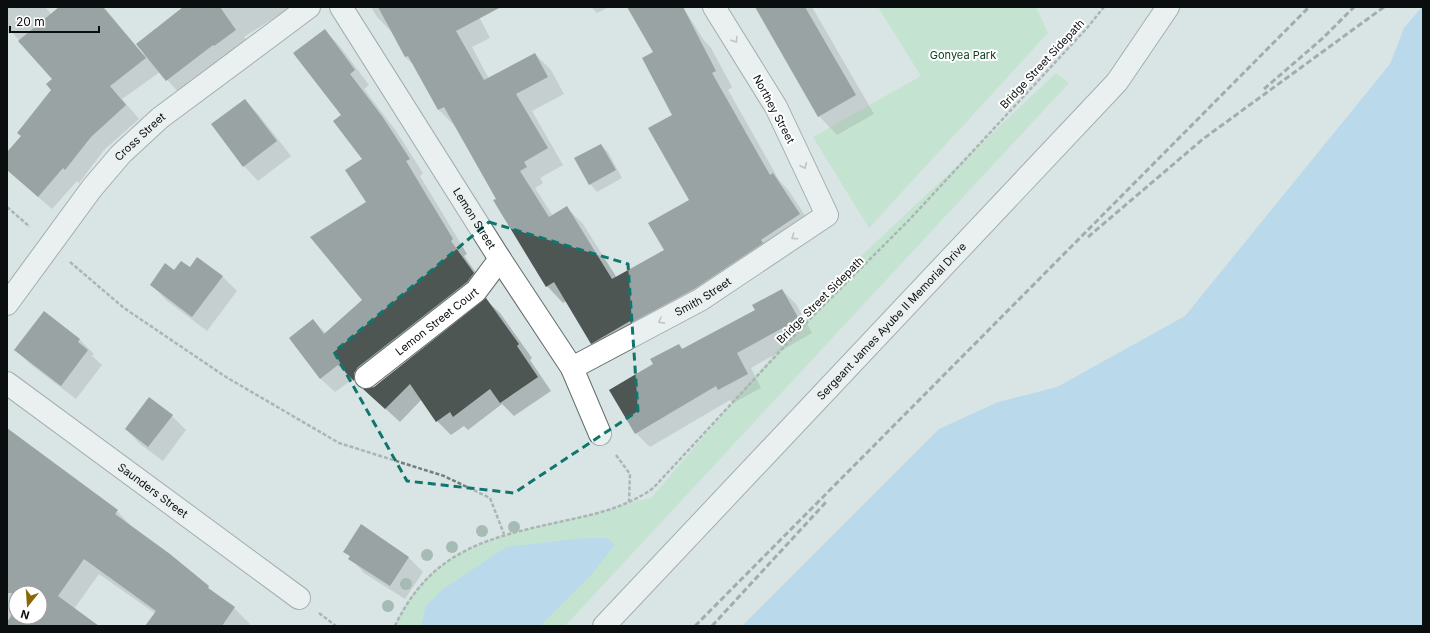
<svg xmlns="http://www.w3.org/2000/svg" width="1430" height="633" font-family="Inter,sans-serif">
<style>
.green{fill:#ace4ba}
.water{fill:#95cff5}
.shadow{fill:#0003;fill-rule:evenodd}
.building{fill:#4e5654}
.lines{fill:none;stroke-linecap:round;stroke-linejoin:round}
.street-casing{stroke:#636d6d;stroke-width:24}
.primary-casing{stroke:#636d6d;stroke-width:24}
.path{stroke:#757d7d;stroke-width:2.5;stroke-dasharray:4 2;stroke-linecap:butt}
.street{stroke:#fff;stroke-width:22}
.primary{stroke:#fff;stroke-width:22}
.rail{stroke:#626969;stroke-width:3;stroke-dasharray:6 3;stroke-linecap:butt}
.tree{fill:#678a78}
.oneway{stroke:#9d9f9f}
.marked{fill:none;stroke:#0f766e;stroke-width:3;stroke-dasharray:8 5;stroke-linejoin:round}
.labels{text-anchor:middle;stroke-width:4;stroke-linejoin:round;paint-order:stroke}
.park-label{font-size:11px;fill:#0a4020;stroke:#fff}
.street-label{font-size:11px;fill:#0a0e0e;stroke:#fff}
</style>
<rect width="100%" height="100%" fill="#d9e4e4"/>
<g class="green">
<polygon points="878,7 1036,7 1048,33 869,228 813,137 921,76"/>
<path d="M1056 73 1069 83 565 626H395C430 544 507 534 584 516 607 511 628 502 651 498L843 273Z"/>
</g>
<g class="water">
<polygon points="1422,7 1423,626 742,626 939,429 998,402 1057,387 1185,316 1390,64 1404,28"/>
<polygon points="582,538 607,538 615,545 592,574 540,626 421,626 426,605 443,589 506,547"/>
</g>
<g class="shadow">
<polygon points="7,7 45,7 52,15 61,7 104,7 143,54 184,7 291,7 244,37 250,45 181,95 160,72 122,99 139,119 104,150 79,183 77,181 52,209 7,170 7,153 22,137 52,90 53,79 11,31 7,36"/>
<polygon points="371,7 474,7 490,38 472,47 489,79 535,54 551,70 564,94 532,111 563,165 540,178 543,183 535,188 553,216 567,208 583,224 617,278 666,250 690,200 673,115 654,52 628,7 683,7 703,39 711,48 732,87 728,90 779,180 789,191 815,231 608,360 591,343 566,301 563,303 547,286 455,126 439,110 415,66 405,57 393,33 377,17"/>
<polygon points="591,7 609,7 597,13"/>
<polygon points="754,7 812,7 874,114 837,135 819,116 757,8"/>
<polygon points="325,31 339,45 369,85 364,89 396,131 423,173 420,176 467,254 464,256 487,288 368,389 374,388 486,300 500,313 532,358 530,360 551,391 514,416 502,404 468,430 464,426 451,435 437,421 422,399 400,422 353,379 335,392 320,378 313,320 326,333 363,300 367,202 364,159 342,115"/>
<polygon points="245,100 259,115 291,156 258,181 244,166"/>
<polygon points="601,145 608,152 622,178 597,192 590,184 576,159"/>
<polygon points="190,268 222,276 237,291 207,331 166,300 152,285"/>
<polygon points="782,290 796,304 812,333 751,368 761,388 733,403 730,400 650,447 636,433 654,365 679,345 683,349 756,310"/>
<polygon points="44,313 80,340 94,354 92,356 102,365 76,399 30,364 16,350"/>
<polygon points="172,416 186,430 163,461 140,444 126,429"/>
<path d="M117 511 132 527 234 608 250 624 248 626H147L156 614 99 574 74 609 97 626H7V530ZM16 593H40V617H16Z"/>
<polygon points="345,551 408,557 423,572 405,599 364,573"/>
</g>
<g class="building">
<polygon points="59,7 103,7 146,58 110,86 126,105 91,137 65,170 63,168 38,197 7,170 7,152 21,136 17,133 51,90 46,84 52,79 18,41"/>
<polygon points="183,7 220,7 236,30 214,46 213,45 166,81 136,44"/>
<polygon points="378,7 501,7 456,31 484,80 535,53 548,77 516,94 548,148 524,162 527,167 520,171 549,217 567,206 612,279 664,250 648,223 689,200 648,128 672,115 642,58 653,52 627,7 683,7 716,71 712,73 770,175 773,173 800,214 761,240 763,243 694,289 631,323 630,321 591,344 554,282 546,287 493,200 496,199 444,107 438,110 408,56 405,57"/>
<polygon points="755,7 805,7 856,95 818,117"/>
<polygon points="325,29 355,70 350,74 382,116 410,159 406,161 453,239 451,241 474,273 467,282 358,367 354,373 354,381 338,365 320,379 289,338 313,319 324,334 362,300 310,237 366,202 345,170 362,159 333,121 341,115 293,53"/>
<polygon points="245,99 277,141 243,167 211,124"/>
<polygon points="601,144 616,170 589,185 574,158"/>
<polygon points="197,257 223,276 192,317 150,285 165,263 174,270 181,261 190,267"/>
<polygon points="782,289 799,319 737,353 748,374 718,390 716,386 635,434 609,390 653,364 650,359 679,344 682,349 755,310 752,305"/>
<polygon points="486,298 519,344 517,346 538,377 500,403 490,389 453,417 450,412 436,422 410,384 385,409 363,389 374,387"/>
<polygon points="44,311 80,339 78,342 88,350 61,386 14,350"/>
<polygon points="149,397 173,415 148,447 125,429"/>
<polygon points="7,428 118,510 115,514 170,554 209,586 208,588 235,607 222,626 145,626 156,611 84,559 58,596 99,626 7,626 7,622 16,609 16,617 40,617 40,593 7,593"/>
<polygon points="361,524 409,557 390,586 348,559 350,556 343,552"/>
</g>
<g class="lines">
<defs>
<g id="street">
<path id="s1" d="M341 7 500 259 572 368 600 434"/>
<path id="s2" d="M7 304 92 188 121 154 160 118 309 7"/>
<path id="s3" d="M572 368 700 300 827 215 776 107 714 7"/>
<path id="s4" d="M366 377 476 291 500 259"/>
<path id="s5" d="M7 383 299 598"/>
</g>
<g id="primary">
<path id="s6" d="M604 626 1117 82 1168 7"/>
</g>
</defs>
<use href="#street" class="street-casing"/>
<use href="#primary" class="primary-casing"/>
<g class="path">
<polyline points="7,207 30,227"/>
<polyline points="70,262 124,308 226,377 339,443 444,476 490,498 504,534"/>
<polyline points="616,455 630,474 629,502"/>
<polyline points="319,613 336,626"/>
<path d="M395 626C432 548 491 537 568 520 596 514 621 508 646 493 655 488 662 478 670 470L809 320 910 219 1087 28 1104 7"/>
</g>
<use href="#street" class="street"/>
<use href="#primary" class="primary"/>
<g class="rail">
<polyline points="1264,89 1323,38 1354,7"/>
<polyline points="1088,237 1203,139 1384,7"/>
<polyline points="695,626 1309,7"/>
<polyline points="712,626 827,501"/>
</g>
</g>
<g class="tree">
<circle cx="514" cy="527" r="6"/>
<circle cx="482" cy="531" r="6"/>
<circle cx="452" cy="547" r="6"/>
<circle cx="427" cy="555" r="6"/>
<circle cx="406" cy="584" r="6"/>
<circle cx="388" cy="606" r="6"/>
</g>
<defs><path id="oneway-chevron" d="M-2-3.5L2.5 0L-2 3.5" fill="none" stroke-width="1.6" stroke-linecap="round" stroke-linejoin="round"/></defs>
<g class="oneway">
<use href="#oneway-chevron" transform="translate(735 40) rotate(58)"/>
<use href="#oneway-chevron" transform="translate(804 166) rotate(65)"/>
<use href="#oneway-chevron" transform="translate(794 237) rotate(146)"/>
<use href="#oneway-chevron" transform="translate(661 321) rotate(152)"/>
</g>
<path d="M0 0H1430V633H0ZM489 222 628 264 638 411 514 493 407 481 334 352Z" fill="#d9e4e4" fill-opacity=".55" fill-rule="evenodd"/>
<path class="marked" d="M489 222 628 264 638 411 514 493 407 481 334 352Z"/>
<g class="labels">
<g class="park-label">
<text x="963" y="59">Gonyea Park</text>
</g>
<g class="street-label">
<text transform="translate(1042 64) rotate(-47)" y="4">Bridge Street Sidepath</text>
<text transform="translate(774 109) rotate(62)" y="4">Northey Street</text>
<text dy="4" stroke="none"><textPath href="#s2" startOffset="214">Cross Street</textPath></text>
<text dy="4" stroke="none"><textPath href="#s1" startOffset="250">Lemon Street</textPath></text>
<text dy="4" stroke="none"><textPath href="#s3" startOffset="149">Smith Street</textPath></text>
<text transform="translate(820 300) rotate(-45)" y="4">Bridge Street Sidepath</text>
<text dy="4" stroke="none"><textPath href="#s4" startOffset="90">Lemon Street Court</textPath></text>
<text dy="4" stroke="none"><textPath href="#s6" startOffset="419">Sergeant James Ayube II Memorial Drive</textPath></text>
<text dy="4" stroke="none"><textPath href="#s5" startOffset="181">Saunders Street</textPath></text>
</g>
</g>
<rect width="1430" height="633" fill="none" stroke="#0a0e0e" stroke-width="16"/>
<g transform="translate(28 605) rotate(197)"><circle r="19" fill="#ffffff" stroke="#9d9f9f"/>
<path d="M0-3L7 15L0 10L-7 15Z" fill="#896907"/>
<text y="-6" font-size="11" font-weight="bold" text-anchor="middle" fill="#0a0e0e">N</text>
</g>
<path d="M10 26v6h89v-6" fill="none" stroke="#0a0e0e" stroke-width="2"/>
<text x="16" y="26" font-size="12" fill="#0a0e0e" stroke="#ffffff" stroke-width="3" paint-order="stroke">20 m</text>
</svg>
